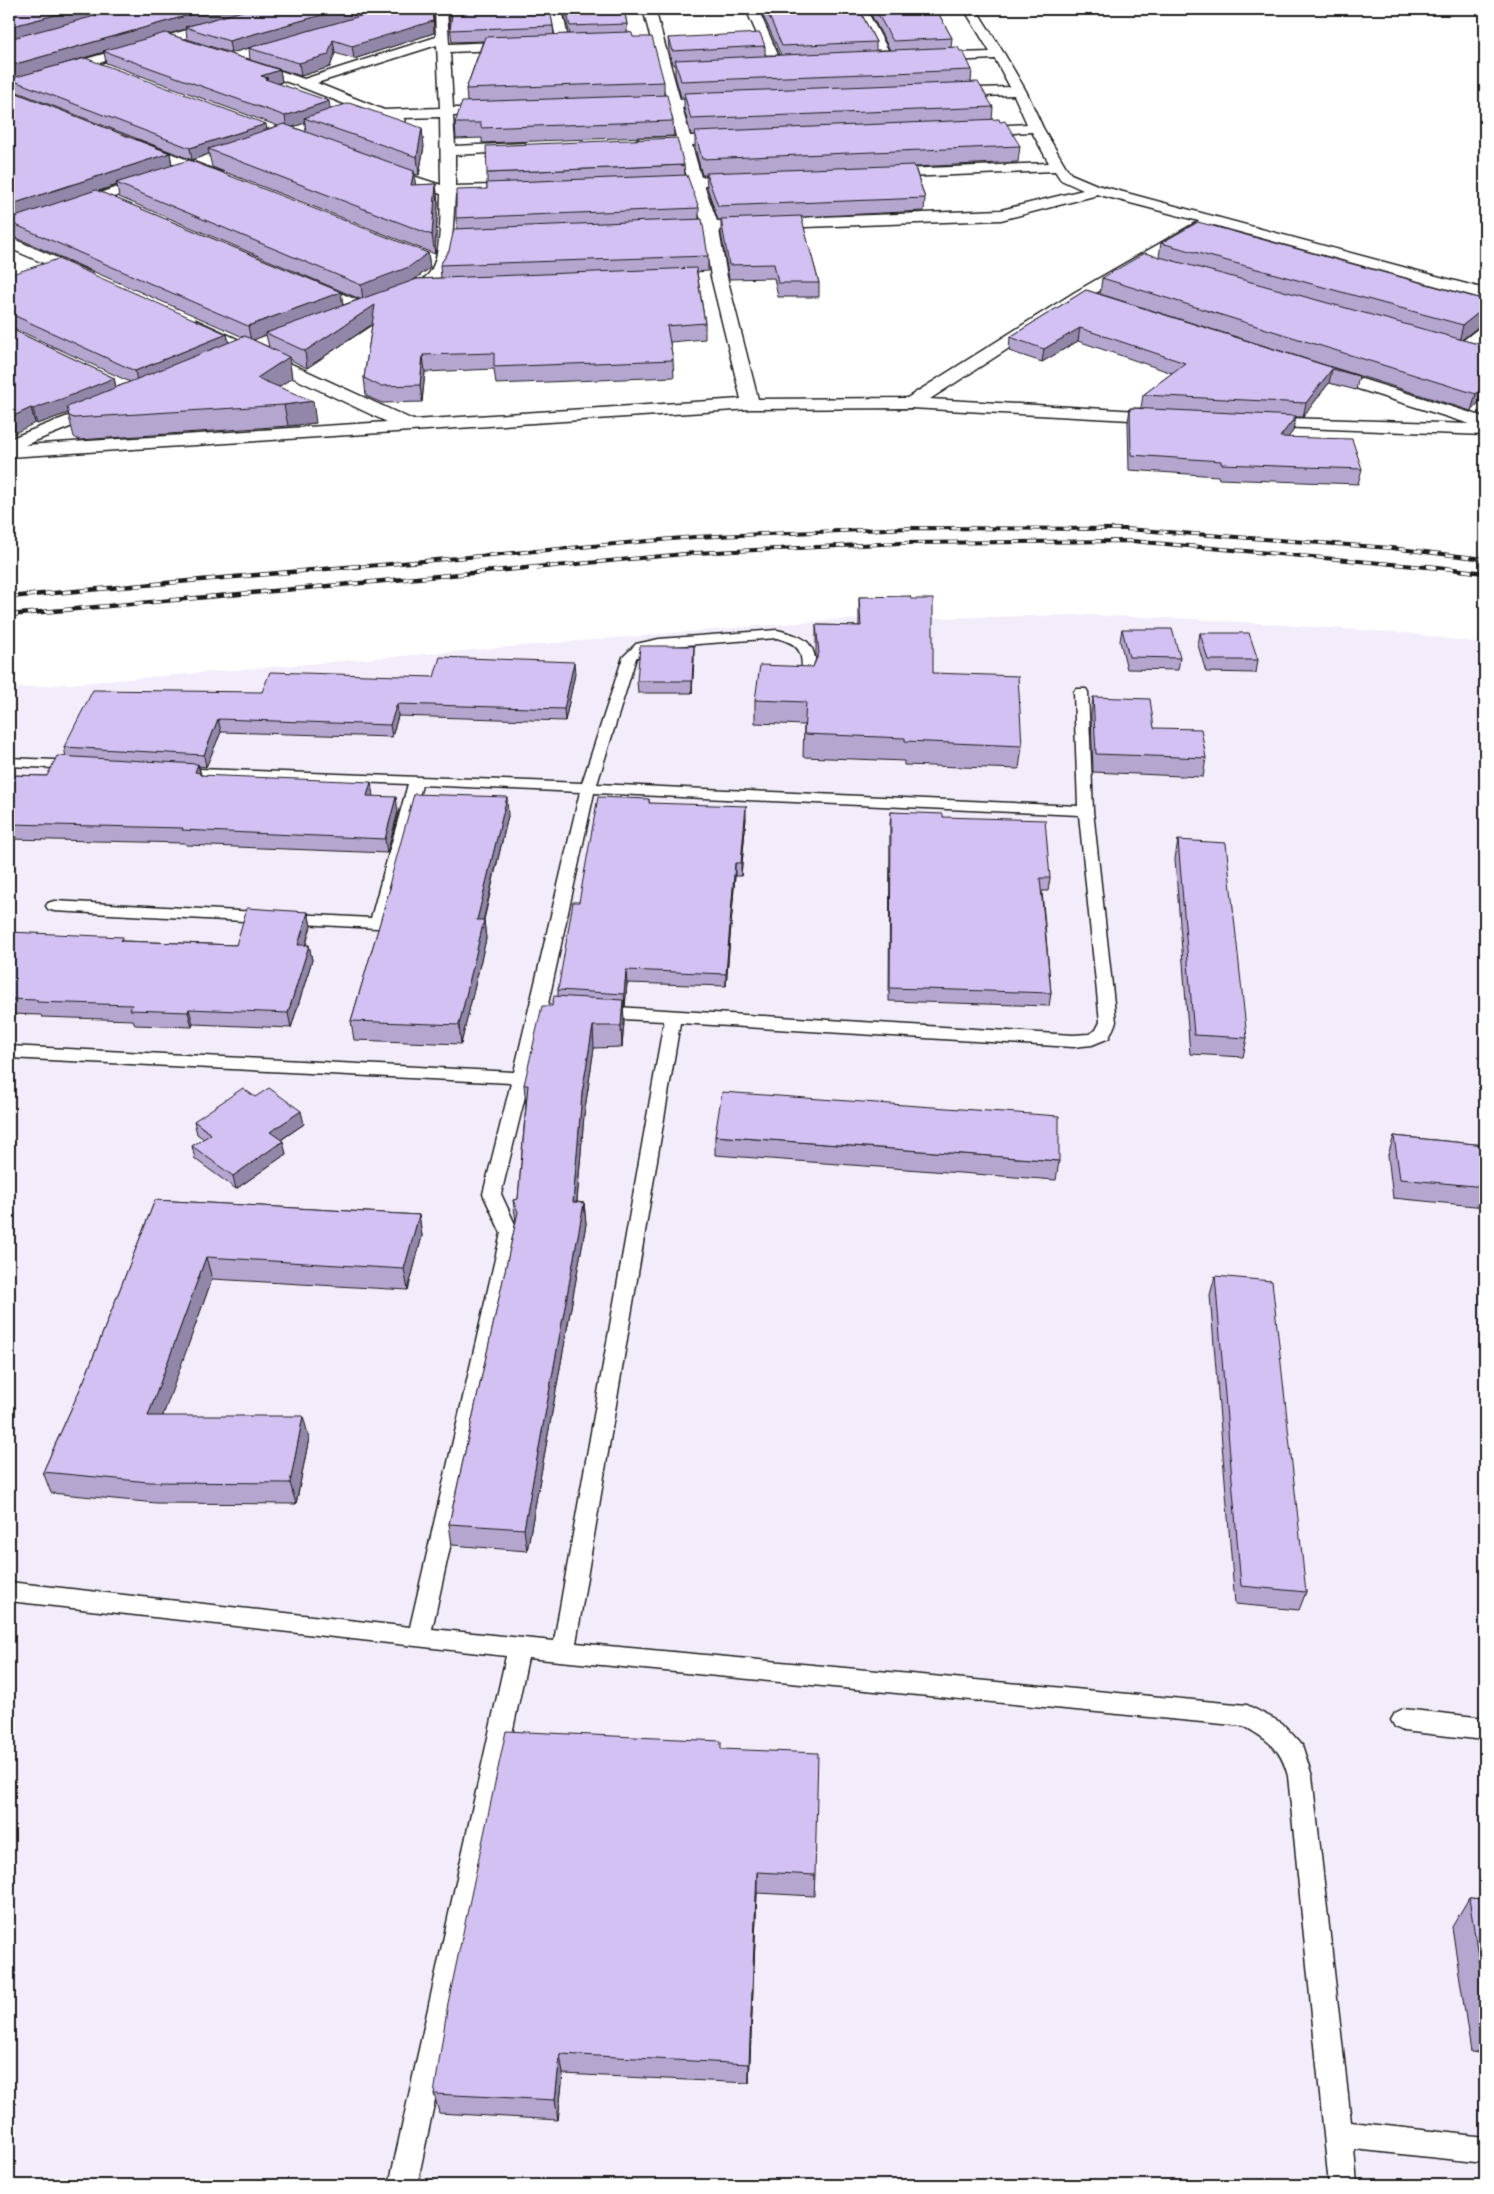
<svg xmlns="http://www.w3.org/2000/svg" width="1494" height="2194" font-family="'Balsamiq Sans',sans-serif">
<style>
.built{fill:#f2ecfb}
.lines{fill:none;stroke-linecap:round;stroke-linejoin:round}
.lane-casing{stroke:#1c1c1c;stroke-width:3}
.street-casing{stroke:#1c1c1c;stroke-width:3}
.lane{fill:#fff;fill-rule:evenodd}
.street{fill:#fff;fill-rule:evenodd}
.rail-far1-casing{stroke:#1c1c1c;stroke-width:4}
.rail-casing{stroke:#1c1c1c;stroke-width:4.5}
.rail-far1{stroke:#fff;stroke-width:2.5;stroke-dasharray:8;stroke-linecap:butt}
.rail{stroke:#fff;stroke-width:3;stroke-dasharray:9;stroke-linecap:butt}
.wall{fill:#b5a6d0;stroke:#1c1c1c;fill-rule:evenodd}
.shaded-wall{fill:#9387a9;stroke:#1c1c1c}
.building{fill:#d2c1f2;stroke:#1c1c1c}
</style>
<rect width="100%" height="100%" fill="#fff"/>
<filter id="ink" filterUnits="userSpaceOnUse"><feTurbulence type="fractalNoise" baseFrequency=".02" numOctaves="2"/><feDisplacementMap in="SourceGraphic" scale="10" xChannelSelector="R" yChannelSelector="G"/><feConvolveMatrix kernelMatrix="1 2 1 2 8 2 1 2 1" color-interpolation-filters="sRGB"/></filter>
<g filter="url(#ink)">
<polygon class="built" points="1083,615 1193,619 1405,633 1485,644 1485,2185 9,2185 9,689 831,620"/>
<g class="lines">
<defs>
<g id="lane">
<path d="M777 630C801 636 815 639 816 667 816 673 817 678 814 683L809 684 802 680C802 655 804 645 777 638L659 647 646 650 636 658 597 784 1078 806 1074 692 1076 689H1086L1088 692 1093 811 1116 1022 1109 1038 1092 1045 1073 1047 680 1023 576 1643 1247 1705 1282 1723 1302 1745 1312 1776 1351 2122 1485 2137V2163L1354 2149 1357 2185H1329L1288 1776C1281 1748 1268 1740 1244 1726L528 1658 417 2185H389L506 1656 9 1601V1582L410 1627 501 1233 483 1194 511 1083 9 1058V1046L514 1072 580 792 422 785 385 923 383 927 377 928 54 911 48 909 46 906 48 903 54 901 371 918 408 784 176 775 171 774 169 771 171 768 582 783 623 657 636 644 659 639ZM594 793 1079 815 1100 1022 1096 1030 1089 1034 1073 1035 600 1006 594 1008 592 1012 594 1016 600 1018 664 1021 554 1641 432 1629 519 1233 501 1194 545 1015 570 1014 572 1010 570 1006 548 1004Z"/>
<polygon points="9,758 76,761 81,762 83,765 81,768 76,769 9,766"/>
<polygon points="1403,1709 1485,1718 1485,1740 1403,1731 1395,1727 1391,1720 1395,1713"/>
</g>
<g id="street">
<polygon points="260,9 278,9 276,12 9,89 9,81"/>
<path d="M435 9H447L449 44 520 41 526 45 520 49 450 52 453 108H463L470 112 468 115 453 116 455 146 524 143 531 147 524 151 455 155V186L493 185 498 186 500 189 498 192 493 193 455 195 451 257 445 274 439 281 424 290 403 298H391L389 295 391 292C403 287 423 283 430 272 442 254 440 215 441 194L417 188 374 172 372 169 374 166 379 165 441 185 440 117 403 118 405 120 403 123H393L299 86 241 66 240 63 246 59 304 79 436 37ZM437 45 440 108 384 110 317 83Z"/>
<polygon points="550,9 562,9 569,43 567,46 559,46 557,43"/>
<path d="M643 9H655L680 100 723 98 730 102 723 106 682 108 690 136 732 135 739 139 732 143 692 145 701 177 745 175 750 176 752 179 750 182 745 183 704 185 717 221 1001 210 1083 190 1061 180 1055 171 880 178 875 177 873 174 875 171 880 170 1049 163 1032 132 972 135 965 131 972 127 1027 124 1014 95 948 97 941 93 948 89 1010 87 995 59 927 62 921 58 927 54 990 52 964 9H976L1005 55 1026 91 1043 128 1066 167 1071 174 1097 185 1485 289V299L1214 225 1087 298 930 399 1173 413 1176 417 1173 421 1167 422 911 408 751 409 9 457V439L104 402 110 403 113 407 110 411 25 445 387 422 190 329 188 325 190 321 196 320 413 420 741 399 711 277 704 231 665 233 660 231 657 228 660 225 665 223 702 222 689 186 653 187 648 186 646 183 648 180 653 179 687 177 678 145 640 146 633 142 640 138 676 137 669 108 633 110 626 106 633 102 667 100ZM1096 194 1199 221 1075 292 907 398 758 399 727 277 719 230 1001 220 1094 196Z"/>
<polygon points="746,9 758,9 782,64 781,67 776,68 770,64"/>
<polygon points="854,9 866,9 893,59 892,62 854,63 853,60 854,57 879,55"/>
<polygon points="136,140 222,173 224,176 222,179 212,179 131,147 129,144 131,141"/>
<polygon points="153,176 158,177 160,180 158,183 72,210 67,209 65,206 67,203"/>
<polygon points="9,237 92,273 94,276 92,279 80,279 9,248"/>
<polygon points="307,279 369,305 371,308 369,311 357,311 301,287 299,284 301,281"/>
<polygon points="1485,327 1485,340 1468,354 1456,354 1454,350 1456,346 1479,328"/>
<polygon points="1323,367 1481,416 1484,420 1479,424 1485,425 1485,435 1251,426 1248,422 1251,418 1257,417 1470,424 1317,376 1314,372 1317,368"/>
</g>
</defs>
<use href="#lane" class="lane-casing"/>
<use href="#street" class="street-casing"/>
<use href="#lane" class="lane"/>
<use href="#street" class="street"/>
<defs>
<g id="rail-far1">
<polyline points="345,568 694,537 910,528 1125,529 1391,548 1485,559"/>
<polyline points="534,568 695,553 901,543 1132,541 1438,568"/>
</g>
<g id="rail">
<polyline points="1427,566 1485,573"/>
<polyline points="9,597 359,566"/>
<polyline points="9,615 548,566"/>
</g>
</defs>
<use href="#rail-far1" class="rail-far1-casing"/>
<use href="#rail" class="rail-casing"/>
<use href="#rail-far1" class="rail-far1"/>
<use href="#rail" class="rail"/>
</g>
<g class="wall">
<path d="M9 9H433L434 33 354 59 335 53 330 67 301 76 250 60 249 48 231 53 187 39 186 29 168 34 280 70 282 82 278 84 330 109 424 146 419 175 414 174 415 185 436 184 438 203 435 254 212 167 209 154 192 160 12 90 9 79V80ZM104 52 106 63 278 126 267 129 30 73ZM305 123 306 132 293 127Z"/>
<polygon points="448,9 553,26 554,35 570,34 563,9 624,9 627,24 627,32 633,37 664,82 664,95 673,121 674,136 482,143 482,138 456,139 455,123 467,102 466,89 483,41 452,42"/>
<polygon points="760,9 859,9 876,42 876,50 890,50 868,9 936,9 952,38 951,47 960,51 972,70 971,82 993,107 992,120 1020,146 1018,162 915,167 925,198 924,211 801,217 819,283 819,297 778,297 774,278 729,279 721,233 721,220 718,220 707,187 706,175 702,175 695,148 695,135 691,135 684,109 684,97 681,97 675,76 675,64 672,64 669,51 668,38 765,46 765,55 781,55"/>
<path d="M9 90 170 153 172 165 428 253 430 268 415 279 441 278 440 265 449 251 457 229 456 218 487 189V173L684 165 685 175 699 208V220L708 256V271L697 272 705 323V339L670 342 673 360 674 377 496 384 494 369 425 372 422 402 382 403 366 396 364 378 372 325 307 368 289 359 292 378 278 387 316 423 288 426 79 440 74 437 68 413 37 424 35 423 9 328 114 378 116 387 130 382 9 326V275L227 334 229 343 243 337 10 235 9 236ZM117 185 119 197 360 299 343 305 341 292 98 191ZM266 335 269 347 253 340Z"/>
<polygon points="1161,243 1485,300 1485,326 1478,327 1462,340 1479,344 1482,331 1485,329 1485,403 1480,401 1471,411 1100,294 1102,278 1159,257"/>
<polygon points="1086,290 1359,376 1356,390 1329,383 1303,417 1296,417 1293,431 1288,437 1362,469 1358,484 1219,479 1218,476 1129,470 1128,422 1130,408 1141,408 1143,395 1172,373 1078,341 1042,362 1009,351 1010,337"/>
<polygon points="859,597 911,599 933,673 1022,746 1019,769 904,765 904,761 803,757 804,725 755,723 755,700 813,667 816,658 816,625 859,626"/>
<polygon points="1122,629 1180,658 1178,670 1127,669 1120,641"/>
<polygon points="1200,633 1258,660 1256,673 1206,672 1198,645"/>
<polygon points="694,658 692,693 638,693 637,681"/>
<polygon points="575,674 565,721 398,716 392,737 221,732 206,767 199,766 201,775 398,812 387,853 186,845 185,843 9,839 9,775 47,776 66,757 64,747 262,692 434,677"/>
<polygon points="1093,697 1154,728 1206,758 1203,777 1093,772 1091,715"/>
<polygon points="649,799 649,803 746,818 741,876 735,876 726,986 627,983 625,1007 623,1007 624,1022 622,1047 594,1048 584,1115 577,1202 584,1203 586,1224 527,1551 452,1545 449,1524 516,1222 513,1200 518,1199 526,1104 524,1085 552,1006 558,996 558,990 579,902"/>
<polygon points="891,812 943,817 1050,878 1048,891 1042,891 1051,993 1049,1006 889,1001 890,825"/>
<polygon points="508,816 484,920 486,939 461,1044 354,1040 351,1021 390,889 389,885"/>
<polygon points="1178,840 1247,1038 1243,1057 1190,1054 1175,859"/>
<polygon points="308,912 311,926 306,945 309,945 312,960 291,1028 193,1024 192,1027 135,1025 133,1020 42,1017 41,1015 9,1014 9,932 124,941 236,945"/>
<polygon points="255,1097 304,1124 281,1140 286,1154 236,1189 195,1159 192,1146 204,1139 197,1134 194,1121"/>
<polygon points="715,1136 1059,1161 1056,1180 715,1155"/>
<polygon points="1394,1136 1485,1145 1485,1207 1393,1198 1388,1155"/>
<polygon points="155,1200 419,1215 422,1236 408,1290 212,1279 162,1416 309,1438 296,1504 156,1503 51,1493 43,1472 85,1378"/>
<polygon points="1215,1276 1306,1592 1299,1610 1235,1604 1210,1295"/>
<polygon points="721,1749 815,1875 814,1896 757,1893 749,2083 563,2074 558,2120 439,2113 434,2094"/>
<polygon points="1469,1898 1485,1899 1485,2054 1471,2052 1452,1927"/>
</g>
<g class="shaded-wall">
<polygon points="78,9 126,9 9,40 9,27"/>
<polygon points="210,9 254,9 185,27 186,29 106,52 103,51 104,52 9,80 9,66"/>
<polygon points="343,9 388,9 231,53 229,41"/>
<polygon points="432,9 433,9 434,33 354,59 352,46"/>
<polygon points="452,15 454,27 450,28 449,16"/>
<polygon points="333,40 335,53 330,67 301,76 299,63"/>
<polygon points="280,70 282,82 269,86 261,76"/>
<polygon points="329,101 331,114 304,118 305,123 287,129 285,116"/>
<polygon points="266,124 268,135 208,149 209,154 192,160 190,148"/>
<polygon points="422,128 424,146 419,175 417,157"/>
<polygon points="170,153 172,167 116,183 117,185 9,220 9,205"/>
<polygon points="414,171 416,190 411,185"/>
<polygon points="436,184 438,203 435,254 432,235"/>
<polygon points="428,253 430,268 411,282 363,300 361,285"/>
<polygon points="341,292 343,307 266,333 266,335 251,341 248,326"/>
<polygon points="375,305 377,321 307,368 305,351"/>
<polygon points="1482,310 1485,310 1485,326 1478,327 1459,342 1463,325"/>
<polygon points="1080,328 1078,341 1042,362 1044,349"/>
<polygon points="227,334 230,349 138,386 135,371"/>
<polygon points="423,355 425,372 422,402 420,385"/>
<polygon points="289,357 292,378 261,399 257,378"/>
<polygon points="1332,369 1329,383 1303,417 1306,403"/>
<polygon points="114,378 117,394 71,412 37,424 33,409"/>
<polygon points="1485,384 1480,401 1471,411 1476,394"/>
<polygon points="313,401 316,423 288,426 284,405"/>
<polygon points="31,408 35,423 9,436 9,418"/>
<polygon points="1296,416 1293,431 1277,452 1280,437"/>
<polygon points="694,646 694,658 692,693 692,681"/>
<polygon points="574,662 575,674 565,721 564,709"/>
<polygon points="397,704 398,716 392,737 390,725"/>
<polygon points="218,719 221,732 206,767 204,755"/>
<polygon points="198,764 200,773 204,787 195,772"/>
<polygon points="371,782 373,796 369,811 367,796"/>
<polygon points="396,797 398,812 387,853 385,839"/>
<polygon points="507,797 508,816 479,938 477,920"/>
<polygon points="746,806 746,818 741,876 741,863"/>
<polygon points="735,863 735,876 726,986 726,974"/>
<polygon points="308,912 311,926 301,960 298,945"/>
<polygon points="484,920 486,939 461,1044 459,1025"/>
<polygon points="309,945 312,960 291,1028 288,1013"/>
<polygon points="626,970 627,983 625,1007 624,994"/>
<polygon points="623,1000 624,1022 622,1047 621,1026"/>
<polygon points="189,1009 193,1024 192,1027 188,1012"/>
<polygon points="593,1026 594,1048 584,1115 575,1224 573,1202 582,1093"/>
<polygon points="301,1111 304,1124 273,1145 270,1132"/>
<polygon points="283,1141 286,1154 236,1189 233,1176"/>
<polygon points="584,1203 586,1224 527,1551 524,1529"/>
<polygon points="419,1215 422,1236 408,1290 404,1269"/>
<polygon points="206,1257 212,1279 155,1438 148,1416"/>
<polygon points="303,1416 309,1438 296,1504 290,1483"/>
<polygon points="757,1872 757,1893 749,2083 749,2064"/>
<polygon points="560,2054 563,2074 558,2120 555,2100"/>
</g>
<g class="building">
<polygon points="9,9 78,9 9,27"/>
<polygon points="121,9 210,9 9,66 9,39"/>
<polygon points="250,9 343,9 229,41 185,27"/>
<polygon points="385,9 432,9 433,21 352,46 333,40 328,55 299,63 248,48"/>
<polygon points="448,9 550,9 553,26 450,30 452,15 449,16"/>
<polygon points="566,9 624,9 627,24 570,26"/>
<polygon points="766,9 859,9 876,42 782,46"/>
<polygon points="875,9 936,9 952,38 893,41"/>
<polygon points="628,32 632,33 633,37 652,37 664,82 466,89 485,37"/>
<polygon points="165,33 280,70 261,76 268,78 265,79 329,101 285,116 103,51"/>
<polygon points="760,33 765,46 672,51 668,38"/>
<polygon points="958,47 960,51 963,51 972,70 681,81 675,60"/>
<polygon points="85,58 266,124 190,148 9,79"/>
<polygon points="978,82 993,107 691,119 684,93"/>
<polygon points="9,90 170,153 9,205"/>
<polygon points="667,95 673,121 481,128 481,123 455,123 462,102"/>
<polygon points="349,103 422,128 417,157 304,118"/>
<polygon points="999,119 1000,122 1005,121 1020,146 702,159 695,132"/>
<polygon points="284,124 414,171 411,185 436,184 432,235 208,149"/>
<polygon points="677,138 684,165 487,173 486,146"/>
<polygon points="189,160 428,253 409,267 361,285 116,183"/>
<polygon points="914,165 925,198 718,206 706,173"/>
<polygon points="687,175 699,208 456,218 456,190 487,189 487,183"/>
<polygon points="96,190 341,292 248,326 9,222 9,219"/>
<polygon points="801,216 819,283 778,283 774,264 729,265 721,219"/>
<polygon points="702,219 708,256 440,265 449,251 454,229"/>
<polygon points="1198,222 1485,300 1485,310 1482,310 1463,325 1161,243"/>
<polygon points="1145,253 1485,346 1485,384 1476,394 1102,278"/>
<polygon points="58,259 227,334 135,371 9,313 9,275"/>
<polygon points="696,268 705,323 667,326 673,360 494,367 494,353 423,355 420,385 380,386 364,378 375,305 305,351 266,333 417,279"/>
<polygon points="1086,290 1359,376 1332,369 1306,403 1143,395 1185,363 1080,328 1044,349 1010,337"/>
<polygon points="9,328 114,378 67,397 33,409 31,408 9,418"/>
<polygon points="245,336 289,357 257,378 313,401 284,405 74,418 69,416 67,407"/>
<polygon points="1130,408 1296,416 1280,437 1352,439 1362,469 1221,464 1221,461 1131,455"/>
<polygon points="910,596 911,599 933,599 933,673 1018,676 1022,746 905,741 905,738 804,734 806,702 755,700 760,665 813,667 819,653 816,625 861,626 859,597"/>
<polygon points="1122,629 1172,629 1180,658 1129,657"/>
<polygon points="1200,633 1249,633 1258,660 1208,660"/>
<polygon points="640,646 694,646 692,681 637,681"/>
<polygon points="440,657 574,662 564,709 397,704 390,725 218,719 204,755 64,747 93,690 262,692 270,672 434,677"/>
<polygon points="1093,697 1150,699 1154,728 1201,729 1206,758 1096,754"/>
<polygon points="57,756 198,764 195,772 200,773 200,775 371,782 367,796 396,797 385,839 182,830 183,828 9,824 9,775 47,776"/>
<polygon points="414,794 507,797 477,920 484,920 459,1025 351,1021 391,885 389,885"/>
<polygon points="598,797 649,799 649,803 746,806 741,863 735,863 726,974 626,970 624,994 558,990 573,902 579,902"/>
<polygon points="891,812 943,814 943,817 1045,820 1050,878 1040,878 1051,993 890,988"/>
<polygon points="1178,840 1226,843 1247,1038 1194,1035"/>
<polygon points="247,908 308,912 298,945 309,945 288,1013 189,1009 188,1012 130,1010 132,1005 37,1002 37,1000 9,999 9,932 123,937 121,941 236,945"/>
<polygon points="554,996 623,1000 621,1026 593,1026 582,1093 573,1202 584,1203 524,1529 449,1524 518,1212 513,1200 518,1199 528,1085 524,1085 542,1006 552,1006"/>
<polygon points="243,1088 255,1097 269,1088 301,1111 270,1132 283,1141 233,1176 192,1146 211,1134 194,1121"/>
<polygon points="722,1092 1059,1116 1059,1161 715,1136"/>
<polygon points="1394,1136 1485,1145 1485,1187 1400,1179"/>
<polygon points="155,1200 419,1215 404,1269 206,1257 148,1416 303,1416 290,1483 149,1482 43,1472 85,1378"/>
<polygon points="1215,1276 1272,1281 1306,1592 1241,1586"/>
<polygon points="506,1731 721,1741 721,1749 818,1753 815,1875 757,1872 749,2064 560,2054 555,2100 434,2094 448,2003"/>
<polygon points="1469,1898 1485,1899 1485,2000"/>
<polygon points="634,2182 757,2185 628,2185"/>
</g>
</g>
<rect width="1494" height="2194" fill="none" stroke="#fff" stroke-width="30"/>
<rect x="15" y="15" width="1464" height="2164" fill="none" stroke="#1c1c1c" stroke-width="2" filter="url(#ink)"/>
</svg>
